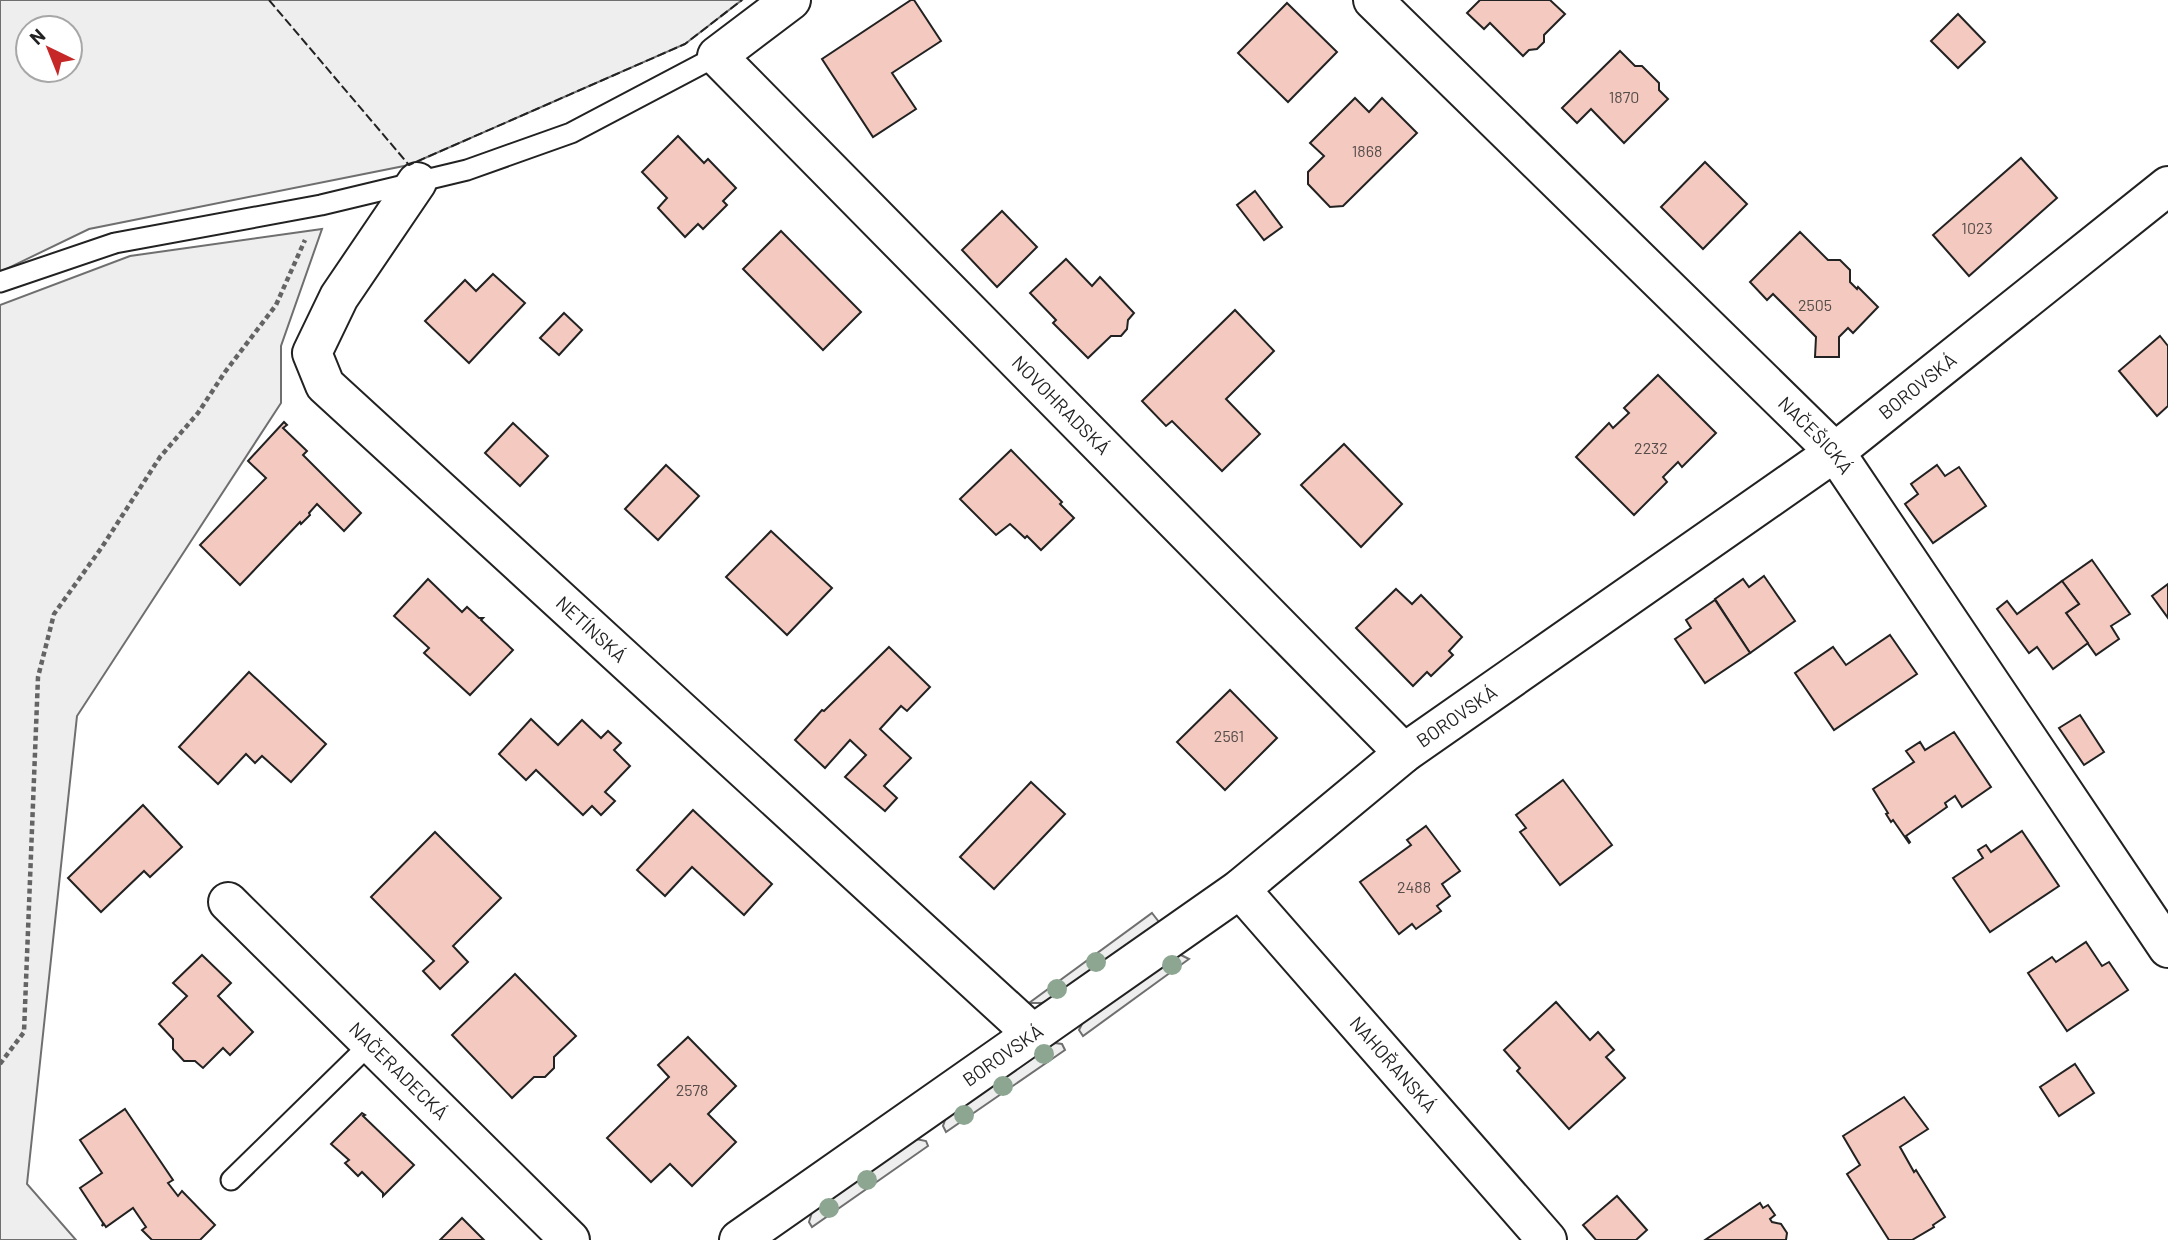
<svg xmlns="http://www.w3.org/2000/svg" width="2168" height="1240" font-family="Barlow,sans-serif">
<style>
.green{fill:#eee;stroke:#6f6f6f;stroke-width:2;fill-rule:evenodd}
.building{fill:#f3c9c0;stroke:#222;stroke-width:2}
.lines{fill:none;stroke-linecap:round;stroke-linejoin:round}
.lane-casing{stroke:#222;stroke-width:23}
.street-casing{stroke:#222;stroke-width:42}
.path{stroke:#646464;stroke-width:4.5;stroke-dasharray:5 3.5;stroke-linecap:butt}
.lane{stroke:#fff;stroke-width:19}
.street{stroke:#fff;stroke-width:38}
.fence{stroke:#222;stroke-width:2;stroke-dasharray:9 3.5;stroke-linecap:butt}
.tree{fill:#8da692}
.labels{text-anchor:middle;stroke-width:5;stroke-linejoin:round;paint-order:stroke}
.number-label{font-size:16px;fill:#564c4a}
.street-label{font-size:19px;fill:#222;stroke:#fff}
</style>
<rect width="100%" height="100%" fill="#fff"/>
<g class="green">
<path d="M0 0H742L685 44 409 165 89 229 0 272ZM28 28H70V70H28Z"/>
<polygon points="322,229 281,346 281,403 77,716 27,1184 76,1240 0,1240 0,305 130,256"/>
<polygon points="1152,913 1159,922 1058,996 1042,1003 1029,1003"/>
<polygon points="1179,954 1189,959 1083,1036 1079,1030 1084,1020"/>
<polygon points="1055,1043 1062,1044 1065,1050 946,1132 943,1126 946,1117"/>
<polygon points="916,1139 926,1141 928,1146 812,1227 809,1222 812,1212"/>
</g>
<g class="building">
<polygon points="911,0 914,0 941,41 892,73 916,109 873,137 822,59"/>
<polygon points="1480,0 1550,0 1565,14 1544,35 1544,42 1537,49 1529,50 1523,56 1490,23 1484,29 1467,13"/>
<polygon points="1287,3 1337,52 1288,102 1238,53"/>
<polygon points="1958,14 1985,42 1958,68 1931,41"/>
<polygon points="1620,51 1635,66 1642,66 1659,83 1659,90 1668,99 1624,143 1591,109 1577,123 1562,108"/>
<polygon points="1355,98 1369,112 1382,98 1417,133 1343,206 1330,207 1308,184 1308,172 1324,156 1310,143"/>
<polygon points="678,136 704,163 708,159 736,188 723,201 727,205 703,229 698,224 685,237 658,208 667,198 642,172"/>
<polygon points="2021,158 2057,198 1969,276 1933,235"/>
<polygon points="1705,162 1747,204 1703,249 1661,207"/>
<polygon points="1255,191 1282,227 1264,240 1237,205"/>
<polygon points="1002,211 1037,247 997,287 962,250"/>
<polygon points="781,231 861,312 823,350 743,269"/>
<polygon points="1800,232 1828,260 1840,260 1850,270 1850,282 1857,289 1858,287 1878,307 1853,333 1848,328 1839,337 1839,357 1815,357 1816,337 1773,294 1767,300 1750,282"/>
<polygon points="1066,259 1092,286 1100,277 1134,313 1128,320 1127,329 1121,336 1111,336 1088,358 1053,323 1056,320 1030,293"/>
<polygon points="493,274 525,303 469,363 425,321 465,280 476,291"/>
<polygon points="1235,310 1274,351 1226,399 1260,434 1222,471 1172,421 1166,426 1142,401"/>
<polygon points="564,313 582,330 559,355 540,338"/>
<polygon points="2160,336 2168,346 2168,406 2157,416 2119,371"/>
<polygon points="1658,375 1716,433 1682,467 1678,462 1663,477 1667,482 1634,515 1576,457 1609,423 1613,428 1629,413 1624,408"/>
<polygon points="284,422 287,425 283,428 307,451 303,455 361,513 344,531 317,504 309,513 310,515 301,524 300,522 240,585 200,545 266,478 248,461"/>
<polygon points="513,423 548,456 520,486 485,453"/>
<polygon points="1344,444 1402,504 1361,547 1301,485"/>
<polygon points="1011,450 1062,502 1060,504 1074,518 1041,550 1027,536 1025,538 1010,524 996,535 960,499"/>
<polygon points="666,465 699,496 658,540 625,509"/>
<polygon points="1937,465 1945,476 1959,467 1986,506 1933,543 1905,504 1918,494 1911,484"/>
<polygon points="771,531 832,588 787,635 726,577"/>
<polygon points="2092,560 2130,614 2111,626 2119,639 2096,655 2066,613 2079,604 2062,581"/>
<polygon points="1764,576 1795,621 1750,653 1715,599 1743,579 1749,587"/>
<polygon points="428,579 462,612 467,607 479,618 483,618 481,620 513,650 470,695 424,653 429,648 394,616"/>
<polygon points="2062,581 2079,604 2066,613 2088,643 2053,669 2037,647 2029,653 1997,609 2007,601 2017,614"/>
<polygon points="2168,584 2168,618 2152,596"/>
<polygon points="1396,589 1412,604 1421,595 1462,637 1449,651 1453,655 1431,676 1427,672 1413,686 1356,628"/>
<polygon points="1715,600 1750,653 1705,683 1675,639 1691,628 1686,620"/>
<polygon points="1890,635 1917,674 1834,730 1795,673 1833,647 1846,665"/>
<polygon points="889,647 930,687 907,711 901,706 880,729 911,758 884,786 897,798 885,811 845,777 866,755 850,740 825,768 795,740 822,710 824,711"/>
<polygon points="249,672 326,744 291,782 262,756 255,763 246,754 218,784 179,747"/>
<polygon points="1230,690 1277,738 1225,790 1177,742"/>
<polygon points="2080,715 2104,752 2084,765 2059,728"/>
<polygon points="531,719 558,745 582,720 601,738 608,731 621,743 614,750 630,766 605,792 615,801 601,815 592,806 583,815 536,770 526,780 499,754"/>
<polygon points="1954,732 1991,787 1962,807 1955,796 1945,803 1947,807 1906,836 1910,842 1909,843 1893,820 1891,822 1886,814 1888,813 1873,789 1914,762 1906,751 1920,742 1925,750"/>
<polygon points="1563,780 1612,845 1560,885 1520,832 1526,828 1516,815"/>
<polygon points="1031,782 1065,814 994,889 960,857"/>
<polygon points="143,805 182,847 150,877 144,871 101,912 68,878"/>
<polygon points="693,810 772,884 744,915 692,867 665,896 637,870"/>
<polygon points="1426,826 1460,871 1442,884 1450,896 1437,906 1441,911 1416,929 1412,924 1399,934 1360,882 1411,845 1407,840"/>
<polygon points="2022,831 2059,886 1990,932 1953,878 1983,858 1978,850 1986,845 1991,852"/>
<polygon points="435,832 501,898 453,946 468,962 440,989 423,971 434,961 371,897"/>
<polygon points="2086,942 2102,966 2109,962 2128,990 2067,1031 2028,973 2052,957 2056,962"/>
<polygon points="202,955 231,983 218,996 253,1032 230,1055 223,1048 203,1068 195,1061 184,1061 173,1049 173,1039 159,1024 187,996 173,983"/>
<polygon points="515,974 576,1036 554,1057 554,1068 545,1077 534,1077 512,1098 452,1035"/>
<polygon points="1556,1002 1590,1040 1598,1032 1614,1050 1606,1057 1625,1078 1569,1129 1517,1071 1520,1068 1504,1050"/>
<polygon points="688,1037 736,1086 708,1114 736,1142 692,1186 670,1164 651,1182 607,1138 669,1077 658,1065"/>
<polygon points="2075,1064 2094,1093 2059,1116 2040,1087"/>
<polygon points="1904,1097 1928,1129 1900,1147 1914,1172 1916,1170 1945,1217 1933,1225 1934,1227 1912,1240 1889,1240 1847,1174 1860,1165 1843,1136"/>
<polygon points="125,1109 173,1180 168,1183 178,1196 182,1191 215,1225 200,1240 152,1240 142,1230 146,1227 133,1208 106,1227 104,1224 102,1226 103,1223 80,1188 102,1173 80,1140"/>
<polygon points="362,1113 365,1115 363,1116 414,1165 383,1196 383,1193 362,1172 358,1176 345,1163 349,1160 331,1144"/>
<polygon points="1617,1196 1647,1230 1636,1240 1596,1240 1583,1225"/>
<polygon points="1760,1203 1763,1208 1768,1205 1775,1215 1770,1219 1772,1222 1781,1224 1787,1233 1786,1240 1705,1240"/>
<polygon points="462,1218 484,1240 440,1240"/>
</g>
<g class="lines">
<defs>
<g id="lane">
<polyline points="0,282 115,243 321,205 467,170 571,133 717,56"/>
<polyline points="231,1180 371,1043"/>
</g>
<g id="street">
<path id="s1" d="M791 0 717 56 1404 753"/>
<path id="s2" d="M1373 0 1835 452 2168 948"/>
<path id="s3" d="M417 182 339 297 312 353 325 385 1032 1033"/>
<path id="s4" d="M1240 889 1547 1240"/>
<path id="s5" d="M228 902 570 1240"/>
<path id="s6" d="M739 1240 1240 889 1404 753 1835 452 2168 186"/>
</g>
</defs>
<use href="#lane" class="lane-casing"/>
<use href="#street" class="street-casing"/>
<polyline class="path" points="0,1064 24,1032 38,677 54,614 102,547 160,457 198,413 225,372 276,305 305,240"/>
<use href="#lane" class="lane"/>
<use href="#street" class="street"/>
<polyline class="fence" points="269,0 409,165 685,44 742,0"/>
</g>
<g class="tree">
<circle cx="1096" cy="962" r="10"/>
<circle cx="1172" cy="965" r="10"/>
<circle cx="1057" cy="989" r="10"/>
<circle cx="1044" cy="1054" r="10"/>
<circle cx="1003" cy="1086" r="10"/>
<circle cx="964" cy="1115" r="10"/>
<circle cx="867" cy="1180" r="10"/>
<circle cx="829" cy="1208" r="10"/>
</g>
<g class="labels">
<g class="number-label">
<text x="1624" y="103">1870</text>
<text x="1367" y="157">1868</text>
<text x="1977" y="234">1023</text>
<text x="1815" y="311">2505</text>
<text x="1651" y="454">2232</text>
<text x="1229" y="742">2561</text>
<text x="1414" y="893">2488</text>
<text x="692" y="1096">2578</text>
</g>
<g class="street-label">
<text dy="7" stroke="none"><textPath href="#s6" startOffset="1456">BOROVSKÁ</textPath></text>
<text dy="7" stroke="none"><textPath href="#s1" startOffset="583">NOVOHRADSKÁ</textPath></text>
<text dy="7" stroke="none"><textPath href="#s2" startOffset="621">NAČEŠICKÁ</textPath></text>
<text dy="7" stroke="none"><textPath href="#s3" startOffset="597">NETÍNSKÁ</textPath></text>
<text dy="7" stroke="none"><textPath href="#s6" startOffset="889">BOROVSKÁ</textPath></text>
<text dy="7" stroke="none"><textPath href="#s6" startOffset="322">BOROVSKÁ</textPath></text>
<text dy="7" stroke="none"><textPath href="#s4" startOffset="233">NAHOŘANSKÁ</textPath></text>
<text dy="7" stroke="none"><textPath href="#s5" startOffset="240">NAČERADECKÁ</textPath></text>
</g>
</g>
<g transform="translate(49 49) rotate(317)"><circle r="33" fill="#ffffff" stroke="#a7a7a7" stroke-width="2"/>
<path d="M0-5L12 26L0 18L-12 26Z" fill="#c62828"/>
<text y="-10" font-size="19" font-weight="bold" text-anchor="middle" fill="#222222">N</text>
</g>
</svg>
